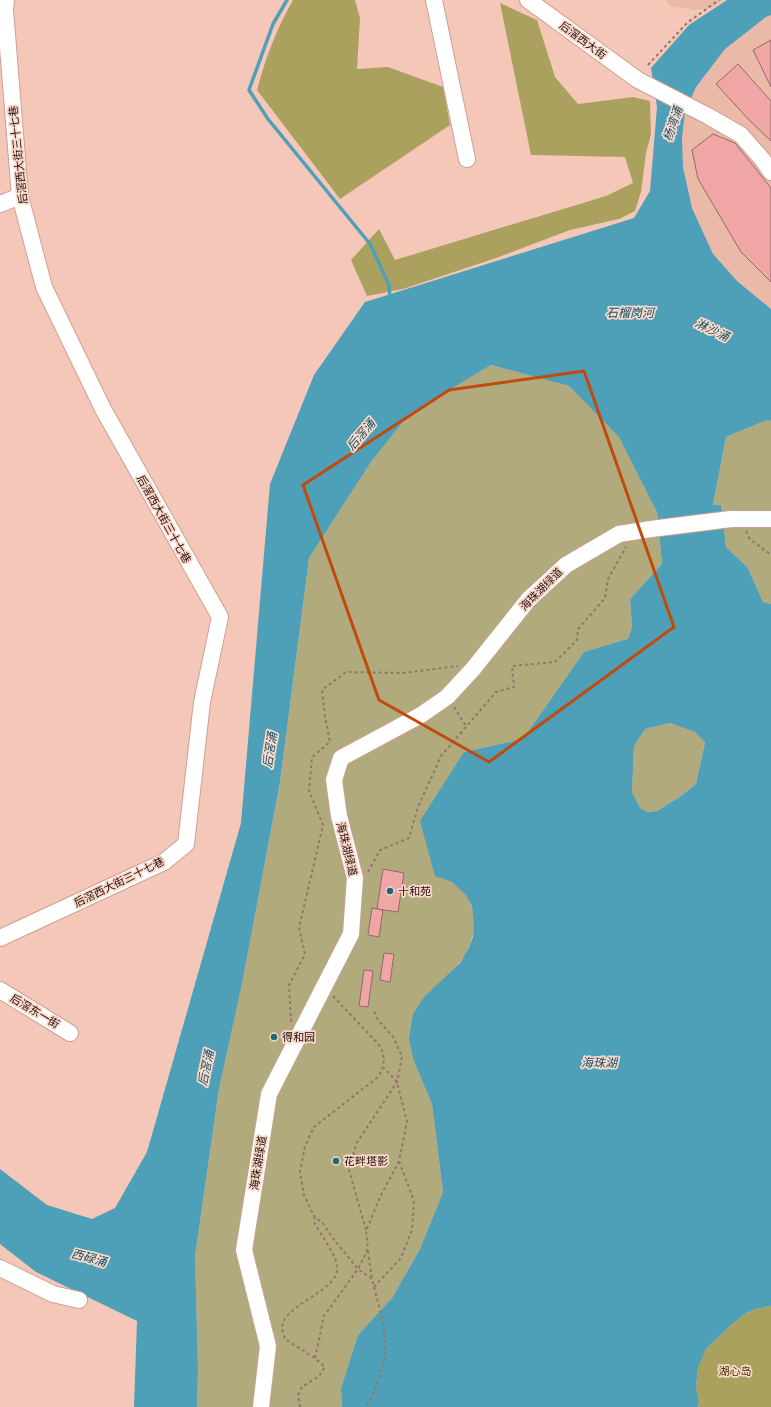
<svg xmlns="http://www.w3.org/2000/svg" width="771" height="1407" font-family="'Space Grotesk','Noto Sans SC',sans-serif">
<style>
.built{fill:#ebb9a7}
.green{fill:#b1aa7d}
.forest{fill:#aba15f}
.water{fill:#4e9fb8;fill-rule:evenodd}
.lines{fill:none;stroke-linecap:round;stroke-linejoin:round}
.stream{stroke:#4e9fb8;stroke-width:3.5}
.building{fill:#efa6a5;stroke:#936968}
.minor-casing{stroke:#cba092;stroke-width:18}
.path{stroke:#95756a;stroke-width:2;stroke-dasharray:3 3;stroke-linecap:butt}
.minor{stroke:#fff;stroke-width:16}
.marked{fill:none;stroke:#c04b0c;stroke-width:3;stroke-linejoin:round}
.poi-dot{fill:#236679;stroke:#fbd7ca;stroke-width:1.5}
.labels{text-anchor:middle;stroke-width:3.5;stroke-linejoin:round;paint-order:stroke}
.street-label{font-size:11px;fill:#20110b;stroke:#fbd7ca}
.poi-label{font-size:11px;fill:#20110b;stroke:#fbd7ca;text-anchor:start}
.park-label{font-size:11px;fill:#3f3600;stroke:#fbd7ca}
.water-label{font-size:12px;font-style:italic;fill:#0e5466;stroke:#fbd7ca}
</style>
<rect width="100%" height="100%" fill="#f4c7b8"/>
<g class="built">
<polygon points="665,0 723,0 715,6 695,10 671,6"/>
<polygon points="771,15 771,309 737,281 713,254 692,208 683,167 682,138 685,112 696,87 725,49 766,17"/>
</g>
<g class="green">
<path d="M491 365 569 386 620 437 657 512 662 564 630 599 632 627 628 640 584 652 523 739 464 752 435 875C440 878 447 879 452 882 475 897 480 924 468 948 464 958 457 966 450 973L413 1059 432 1104 443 1192 420 1249 392 1298 358 1335 341 1388 342 1407H197L198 1369 195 1256 219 1089 242 984 280 782 309 558 371 462 409 414Z"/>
<polygon points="767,420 771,421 771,604 763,602 748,568 726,547 721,505 713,506 726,437"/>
<polygon points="670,723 695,732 705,741 696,784 681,796 657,811 646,812 640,808 632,792 634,746 645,729"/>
</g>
<g class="forest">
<path d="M293 0H355L360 18 357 69 388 67 443 87 450 125 340 199 257 90C265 59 277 28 293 0Z"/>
<polygon points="500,3 537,20 555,77 578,104 633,97 650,101 651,134 646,153 641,192 635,211 619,219 570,230 496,258 403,289 367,296 351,260 379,229 395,260 606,196 633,183 625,157 531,155"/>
<polygon points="771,1306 771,1407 698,1407 699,1403 696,1387 698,1368 706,1349 732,1324 746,1313 756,1309"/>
</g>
<path class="water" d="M727 0H771V15L766 17 725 49 696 87 685 112 682 138 683 167 692 208 713 254 737 281 771 309V421L767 420 726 437 713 505H721L726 547 748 568 763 602 771 604V1306L756 1309 746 1313 732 1324 706 1349 698 1368 696 1387 699 1403 698 1407H342L341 1388 358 1335 392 1298 420 1249 443 1192 432 1104 413 1059 409 1038 413 1014 424 997 460 963 468 949 473 937 474 924 472 906 465 894 452 882 435 876 420 821 464 752 523 739 584 652 628 639 632 627 630 599 662 564 657 512 619 437 569 386 491 365 409 414 371 462 309 558 280 782 242 984 219 1089 195 1256 198 1369 197 1407H134L137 1321 36 1272 0 1244V1169L47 1205 92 1219 115 1208 147 1152 241 823 270 484 314 375 365 302 634 218 650 191 657 107 651 68 689 25ZM670 723 695 732 705 742 696 784 681 796 657 811 647 812 640 808 632 792 634 746 645 729Z"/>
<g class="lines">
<polyline class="stream" points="287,0 273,24 249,90 268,119 370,244 389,285 390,298"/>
</g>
<g class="building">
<polygon points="771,40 771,87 753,50"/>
<polygon points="738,64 771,101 771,141 749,120 716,84"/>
<polygon points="713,134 735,143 771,188 771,282 741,252 698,179 692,150"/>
<polygon points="383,869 404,873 398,912 377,909"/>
<polygon points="372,908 383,910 379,937 368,935"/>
<polygon points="384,953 394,954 390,982 380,980"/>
<polygon points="364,970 373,971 368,1007 359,1006"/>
</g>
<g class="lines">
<defs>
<g id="minor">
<polyline points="434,0 467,159"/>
<polyline points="528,0 638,80 708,116 741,135 762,159 771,172"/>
<polyline points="0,204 20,196"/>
<polyline points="0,938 164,862 186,844 202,702 220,617 103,409 44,287 20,196 5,10 6,0"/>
<polyline points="0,990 70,1033"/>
<polyline points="0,1268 53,1294 79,1300"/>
<polyline points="261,1407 268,1346 244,1250 269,1094 351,934 355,878 339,816 334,780 341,758 421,715 447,697 473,669 528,600 566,565 619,534 651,529 731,519 771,519"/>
</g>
</defs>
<use href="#minor" class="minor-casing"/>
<g class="path">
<polyline points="648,65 687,23 719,0"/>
<polyline points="746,531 750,539 771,555"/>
<polyline points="454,707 466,726"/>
<polyline points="368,872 380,850 409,838 418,807 441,756 496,692 514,687 512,666 555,662 577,640 578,629 605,598 608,579 626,547"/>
<path d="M333 996 381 1047C385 1060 385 1065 378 1077L314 1127 305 1146 300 1172 304 1195 315 1218 322 1222 332 1237 358 1269 372 1279 374 1287 384 1325 385 1356 377 1385 371 1399 366 1407"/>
<polyline points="291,1022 289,985 305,954 299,928 323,825 309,791 312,757 330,742 325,716 322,690 346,672 403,673 458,666"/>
<polyline points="366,1230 349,1170 356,1144 397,1082 402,1057 394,1038 378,1020 373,1009"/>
<polyline points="368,1251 372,1279"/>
<polyline points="374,1287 401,1258 412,1230 414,1201 399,1161"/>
<polyline points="315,1358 324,1316 358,1269 368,1249 366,1231 380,1197 399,1161 407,1122 397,1082 384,1068"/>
<path d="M300 1407 298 1395 302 1387 319 1376 325 1367 315 1358 285 1339C284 1336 282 1331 282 1327 284 1303 342 1291 337 1265 335 1253 320 1234 314 1222L315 1218"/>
</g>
<use href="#minor" class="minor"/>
</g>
<path class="marked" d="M584 371 674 627 489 762 379 700 303 485 449 390Z"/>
<g class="poi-dot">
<circle cx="390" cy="891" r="4"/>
<circle cx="274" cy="1037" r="4"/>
<circle cx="336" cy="1161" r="4"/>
</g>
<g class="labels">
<g class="street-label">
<text transform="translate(583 40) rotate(36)" y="4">后滘西大街</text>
<text transform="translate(18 155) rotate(-96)" y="4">后滘西大街三十七巷</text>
<text transform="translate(164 519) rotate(61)" y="4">后滘西大街三十七巷</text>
<text transform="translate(541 589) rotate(-45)" y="4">海珠湖绿道</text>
<text transform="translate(347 849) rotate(76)" y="4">海珠湖绿道</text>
<text transform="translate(119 882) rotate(-26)" y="4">后滘西大街三十七巷</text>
<text transform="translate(35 1011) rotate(31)" y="4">后滘东一街</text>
<text transform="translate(258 1163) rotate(-81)" y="4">海珠湖绿道</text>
</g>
<g class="poi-label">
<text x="398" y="895">十和苑</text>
<text x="282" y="1041">得和园</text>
<text x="344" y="1165">花畔塔影</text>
</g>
<g class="park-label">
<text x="735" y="1375">湖心岛</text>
</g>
<g class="water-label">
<text transform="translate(673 124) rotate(-71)" y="4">杨湾涌</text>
<text x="630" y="317">石榴岗河</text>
<text transform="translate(712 330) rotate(26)" y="4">淋沙涌</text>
<text transform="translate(361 435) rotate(-49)" y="4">后滘涌</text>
<text transform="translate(270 750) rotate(-81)" y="4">后滘涌</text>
<text x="599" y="1067">海珠湖</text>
<text transform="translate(206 1068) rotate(-78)" y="4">后滘涌</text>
<text transform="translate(89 1258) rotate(15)" y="4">西碌涌</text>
</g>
</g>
</svg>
